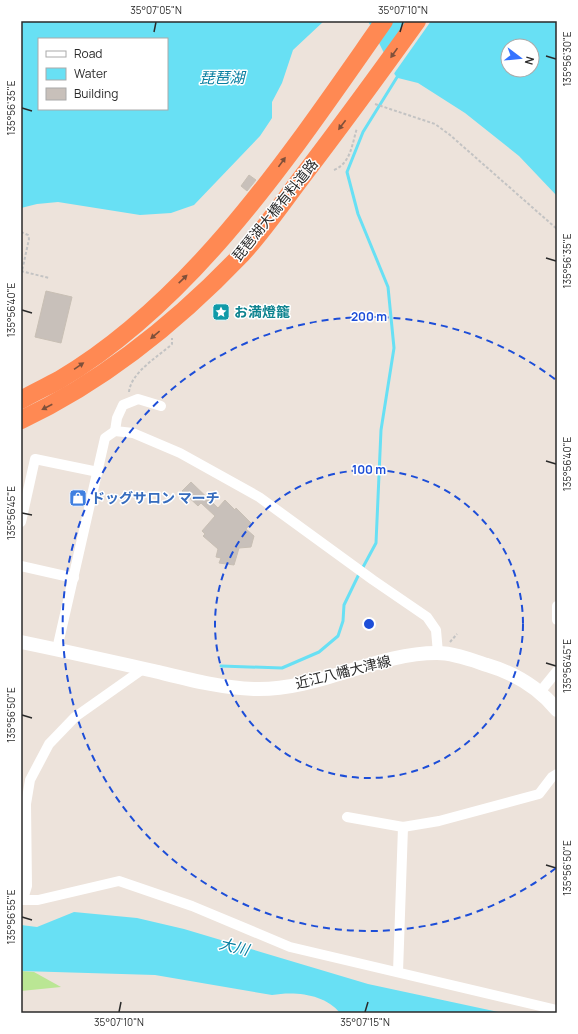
<svg xmlns="http://www.w3.org/2000/svg" width="578" height="1034" font-family="Manrope,'Noto Sans JP',sans-serif">
<style>
.green{fill:#bae694}
.water{fill:#68e0f4;fill-rule:evenodd}
.pier{fill:#ede3db}
.lines{fill:none;stroke-linecap:round;stroke-linejoin:round}
.stream{stroke:#68e0f4;stroke-width:3}
.building{fill:#c8c0ba;stroke:#c8bfb4}
.path{stroke:#c3c3c3;stroke-width:2;stroke-dasharray:3 2;stroke-linecap:butt}
.street{stroke:#fff;stroke-width:10}
.secondary{stroke:#fff;stroke-width:14}
.highway{stroke:#ff8953;stroke-width:18}
.oneway{fill:#7f503a}
.ticks{fill:none;stroke:#2a2a2a;stroke-width:1.5}
.ring{fill:none;stroke:#1d4ed8;stroke-width:2;stroke-dasharray:7 5}
.labels{text-anchor:middle;stroke-width:3;stroke-linejoin:round;paint-order:stroke}
.street-label{font-size:14px;fill:#2a2a2a;stroke:#fff}
.culture-label{font-size:14px;font-weight:bold;fill:#0d838f;stroke:#fff;text-anchor:start}
.shop-label{font-size:14px;font-weight:bold;fill:#366cbe;stroke:#fff;text-anchor:start}
.water-label{font-size:15px;font-style:italic;fill:#077ea0;stroke:#fff}
.centre{fill:#1d4ed8;stroke:#fff;stroke-width:2}
.ring-label{font-size:12px;text-anchor:middle;font-weight:bold;fill:#1d4ed8;stroke:#fff;stroke-width:3;stroke-linejoin:round;paint-order:stroke}
.neatline{fill:none;stroke:#2a2a2a;stroke-width:1.5}
.ticks-label{font-size:10px;text-anchor:middle;fill:#2a2a2a}
</style>
<rect width="100%" height="100%" fill="#ede3db"/>
<polygon class="green" points="21,971 34,972 61,987 21,991"/>
<g class="water">
<path d="M21 21H324L293 50 282 83 272 102V118L260 136 194 205 171 213 140 215 58 202 37 204 21 208ZM39 39H167V109H39Z"/>
<path d="M368 21H557V196L519 156 465 113 418 83 398 78 395 75ZM508 46H532V70H508Z"/>
<path d="M74 912 137 918 184 929 368 984 503 1013H340C325 994 295 991 272 995L155 975 21 971V925L37 927Z"/>
</g>
<polygon class="pier" points="408,21 431,21 393,75 383,56"/>
<g class="lines">
<g class="stream">
<polyline points="362,569 376,543 381,430 394,348 388,287 358,214 347,172 363,132 399,74"/>
<polyline points="221,666 282,668 319,652 338,636 343,621 344,605 359,574"/>
</g>
</g>
<g class="building">
<polygon points="249,175 256,180 247,191 241,186"/>
<polygon points="46,291 72,297 61,343 35,337"/>
<polygon points="191,482 218,508 225,500 235,510 236,508 251,523 246,529 254,536 251,547 239,548 234,565 219,563 221,558 216,557 218,549 203,536 205,534 202,531 215,516 201,503 198,506 182,491"/>
</g>
<g class="lines">
<g class="path">
<polyline points="375,104 435,124 450,135 557,229"/>
<path d="M334 170C351 163 352 144 357 128"/>
<polyline points="21,232 28,235 29,239 22,271"/>
<polyline points="21,271 49,278"/>
<path d="M129 392C131 372 158 357 172 344V338"/>
<polyline points="450,642 457,634"/>
</g>
<g class="street">
<polyline points="115,431 117,418 123,405 138,399 161,406"/>
<polyline points="21,522 35,459 98,472"/>
<polyline points="21,566 74,578"/>
<polyline points="557,606 557,620"/>
<polyline points="57,649 105,438 115,431 133,433 180,453 259,497 373,580 427,617 436,630 438,653"/>
<polyline points="540,692 557,671"/>
<polyline points="347,817 403,827 439,821 539,794 552,777 557,774"/>
<polyline points="23,899 27,886 26,804 30,780 49,744 75,717 143,669"/>
<polyline points="21,900 38,900 119,881 192,906 290,947 557,1010"/>
<polyline points="398,972 403,827"/>
</g>
<path class="secondary" d="M21 642C65 651 109 661 154 671 187 679 220 688 254 689 318 691 375 653 437 653 454 653 472 660 487 665 514 673 539 688 557 710"/>
<g class="highway">
<path d="M21 400C33 393 46 387 59 380 196 299 294 149 384 21"/>
<path d="M21 420C106 380 178 321 242 254 264 230 283 202 302 177 341 126 379 74 417 21"/>
</g>
</g>
<defs><path id="oneway-solid" d="M-6-.8H1V-3.2L6.5 0L1 3.2V.8H-6Z"/></defs>
<g class="oneway">
<use href="#oneway-solid" transform="translate(394 53) rotate(125)"/>
<use href="#oneway-solid" transform="translate(342 125) rotate(127)"/>
<use href="#oneway-solid" transform="translate(282 162) rotate(-54)"/>
<use href="#oneway-solid" transform="translate(183 279) rotate(-44)"/>
<use href="#oneway-solid" transform="translate(155 335) rotate(140)"/>
<use href="#oneway-solid" transform="translate(79 366) rotate(-34)"/>
<use href="#oneway-solid" transform="translate(47 407) rotate(153)"/>
</g>
<path class="ticks" d="M154 32 156 22M400 32 403 22M546 56 556 59M22 108 32 111M546 258 556 261M22 310 32 313M546 461 556 464M22 513 32 515M546 663 556 666M22 715 32 718M546 865 556 868M22 917 32 920M119 1012 121 1002M365 1012 368 1002"/>
<g class="ring">
<circle cx="369" cy="624" r="154"/>
<path d="M556 868A307 307 0 1 1 556 380"/>
</g>
<defs>
<symbol id="sight-square" viewBox="-11 -11 22 22"><rect x="-9" y="-9" width="18" height="18" rx="4" fill="#0f9aa8" stroke="#fff"/><path d="M0-6L1.8-2.2L6-1.7L2.9 1.2L3.7 5.4L0 3.3L-3.7 5.4L-2.9 1.2L-6-1.7L-1.8-2.2Z" fill="#fff"/></symbol>
<symbol id="shop-square" viewBox="-11 -11 22 22"><rect x="-9" y="-9" width="18" height="18" rx="4" fill="#3f7fe0" stroke="#fff"/><path d="M-5-2.5h2.3a2.7 3.5 0 0 1 5.4 0H5L5.5 6h-11ZM-1.5-2.5h3a1.5 2.3 0 0 0-3 0Z" fill="#fff"/></symbol>
</defs>
<g fill-rule="evenodd">
<use href="#sight-square" x="211" y="302" width="20" height="20"/>
<use href="#shop-square" x="68" y="488" width="20" height="20"/>
</g>
<g class="labels">
<g class="street-label">
<text transform="translate(275 210) rotate(-51)" y="5">琵琶湖大橋有料道路</text>
<text transform="translate(343 672) rotate(-14)" y="5">近江八幡大津線</text>
</g>
<g class="culture-label">
<text x="234" y="317">お満燈籠</text>
</g>
<g class="shop-label">
<text x="91" y="503">ドッグサロン マーチ</text>
</g>
<g class="water-label">
<text x="222" y="83">琵琶湖</text>
<text transform="translate(234 947) rotate(14)" y="5">大川</text>
</g>
</g>
<circle cx="369" cy="624" r="6" class="centre"/>
<g class="ring-label">
<text x="369" y="321">200 m</text>
<text x="369" y="474">100 m</text>
</g>
<rect width="578" height="1034" fill="none" stroke="#ffffff" stroke-width="44"/>
<rect x="38" y="38" width="130" height="72" fill="#ffffff" stroke="#aaaaaa"/>
<rect x="46" y="51" width="20" height="6" fill="#ffffff" stroke="#aaaaaa"/>
<text x="74" y="58" font-size="12" fill="#2a2a2a">Road</text>
<rect x="46" y="68" width="20" height="12" fill="#68e0f4" stroke="#aaaaaa"/>
<text x="74" y="78" font-size="12" fill="#2a2a2a">Water</text>
<rect x="46" y="88" width="20" height="12" fill="#c8c0ba" stroke="#aaaaaa"/>
<text x="74" y="98" font-size="12" fill="#2a2a2a">Building</text>
<g transform="translate(520 58) rotate(106)"><circle r="19" fill="#ffffff" stroke="#aaaaaa"/>
<path d="M0-3L7 15L0 10L-7 15Z" fill="#3573ff"/>
<text y="-6" font-size="11" font-weight="bold" text-anchor="middle" fill="#2a2a2a">N</text>
</g>
<rect x="22" y="22" width="534" height="990" class="neatline"/>
<g class="ticks-label">
<text x="156" y="14">35°07'05"N</text>
<text x="403" y="14">35°07'10"N</text>
<text transform="translate(567 59) rotate(-90)" y="4">135°56'30"E</text>
<text transform="translate(11 108) rotate(-90)" y="4">135°56'35"E</text>
<text transform="translate(567 261) rotate(-90)" y="4">135°56'35"E</text>
<text transform="translate(11 310) rotate(-90)" y="4">135°56'40"E</text>
<text transform="translate(567 464) rotate(-90)" y="4">135°56'40"E</text>
<text transform="translate(11 513) rotate(-90)" y="4">135°56'45"E</text>
<text transform="translate(567 666) rotate(-90)" y="4">135°56'45"E</text>
<text transform="translate(11 715) rotate(-90)" y="4">135°56'50"E</text>
<text transform="translate(567 868) rotate(-90)" y="4">135°56'50"E</text>
<text transform="translate(11 917) rotate(-90)" y="4">135°56'55"E</text>
<text x="119" y="1026">35°07'10"N</text>
<text x="365" y="1026">35°07'15"N</text>
</g>
</svg>
